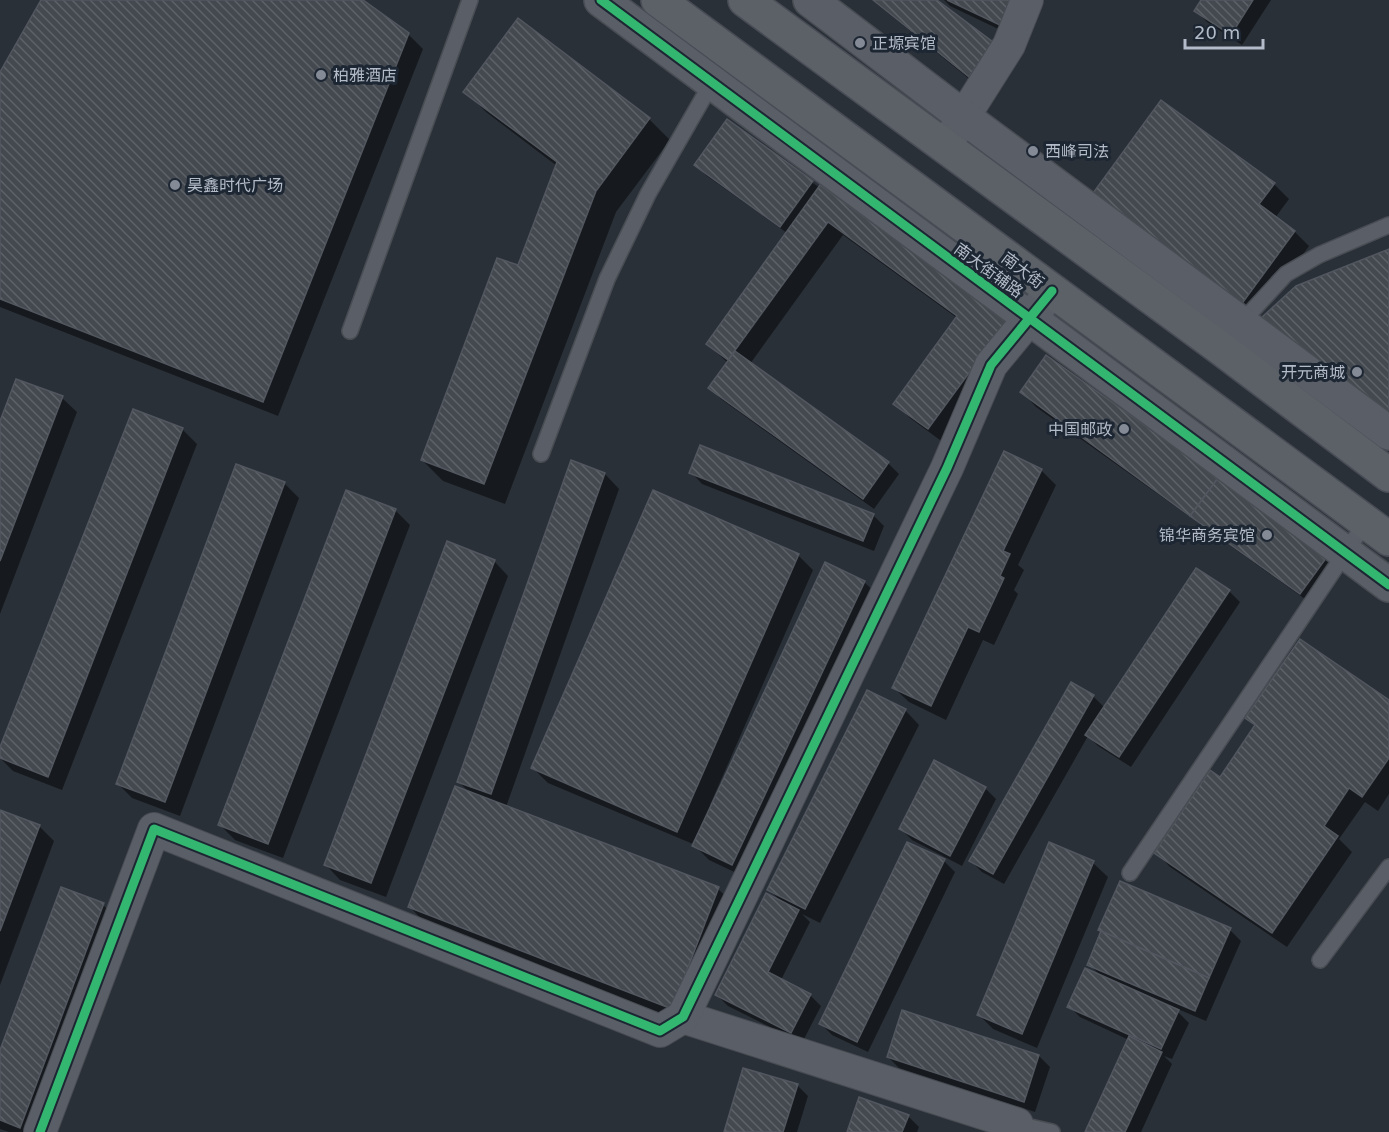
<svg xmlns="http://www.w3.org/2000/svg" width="1389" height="1132" font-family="'DejaVu Sans','Noto Sans SC',sans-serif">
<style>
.shadow{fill:#0007}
.building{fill:url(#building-back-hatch);stroke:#52575f;stroke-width:1.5}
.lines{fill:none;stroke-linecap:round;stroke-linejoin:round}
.service-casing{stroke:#484c53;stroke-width:18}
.minor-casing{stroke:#484c53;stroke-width:34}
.tertiary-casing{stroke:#484c53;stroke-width:36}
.primary-casing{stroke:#484c55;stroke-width:36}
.service{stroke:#5a5e66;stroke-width:15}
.minor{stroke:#5a5e66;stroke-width:32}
.tertiary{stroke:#5a5e66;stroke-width:33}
.primary{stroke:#5c6168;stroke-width:33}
.cycleway-casing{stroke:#1d2633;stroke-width:13}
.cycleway{stroke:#33b770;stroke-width:9}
.poi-dot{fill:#848b96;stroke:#1d2633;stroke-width:2}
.labels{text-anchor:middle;stroke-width:6;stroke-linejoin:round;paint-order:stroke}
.poi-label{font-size:16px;fill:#b4bcc9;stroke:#1d2633;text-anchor:start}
.street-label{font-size:16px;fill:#b4bcc9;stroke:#1d2633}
</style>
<defs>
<pattern id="building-back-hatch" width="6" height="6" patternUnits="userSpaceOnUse" patternTransform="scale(1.5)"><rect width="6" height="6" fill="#444950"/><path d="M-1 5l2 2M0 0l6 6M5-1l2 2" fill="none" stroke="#5d6168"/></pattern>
</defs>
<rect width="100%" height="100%" fill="#2a3038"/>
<g class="shadow">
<polygon points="43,0 361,0 408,34 423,49 278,416 0,307 0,75"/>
<polygon points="872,0 935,0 992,43 984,91"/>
<polygon points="944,0 1027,0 1013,36 950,6"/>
<polygon points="1203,0 1271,0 1242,45 1207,22 1196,11"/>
<polygon points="465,91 649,119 670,140 616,212 505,504 443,481 422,460 519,267 557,166 486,112"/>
<polygon points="727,121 1006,322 944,443 910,418 895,403 957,318 843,235 750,364 888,463 899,474 874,509 721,399 710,388 728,363 707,344 787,233 707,176 696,165"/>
<polygon points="1274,184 1289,199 1275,218 1295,232 1309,246 1251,327 1102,219"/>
<polygon points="1022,392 1326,558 1337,569 1312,604 1036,407"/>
<polygon points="62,398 77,412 0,614 0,426"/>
<polygon points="133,411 183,430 197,444 62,790 13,771 0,758 0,752"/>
<polygon points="1041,470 1056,485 1018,565 1024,570 1014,590 1018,594 994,645 983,640 946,720 909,702 894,688"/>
<polygon points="691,472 873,515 884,526 874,551 702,484"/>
<polygon points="605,474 619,489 506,807 718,889 733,903 687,1023 424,922 410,907 470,793 458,781"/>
<polygon points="284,483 299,498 180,816 132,798 118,784"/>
<polygon points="395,510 410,525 283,858 235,840 220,825"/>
<polygon points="798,555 813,570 710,805 712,806 864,582 879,596 747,878 709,860 693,844 548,783 533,768"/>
<polygon points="494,561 508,576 386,897 340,880 326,865"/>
<polygon points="1229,591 1240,602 1131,767 1098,746 1088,736 1004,884 982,872 971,861 1093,696 1105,708"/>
<polygon points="1389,702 1389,794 1378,811 1365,802 1339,839 1352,852 1287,947 1170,867 1156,852 1220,780 1256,727 1247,718"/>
<polygon points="905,710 919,725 820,923 802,914 810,922 781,980 810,995 821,1006 802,1043 728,1006 717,995 781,901 769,890"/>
<polygon points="985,788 996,799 962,866 912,840 901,829"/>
<polygon points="0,812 39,826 54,841 0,985"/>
<polygon points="944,861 955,872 868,1052 832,1035 821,1024"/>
<polygon points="1093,863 1108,877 1037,1048 993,1029 978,1014"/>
<polygon points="103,905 118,919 38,1132 9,1132 0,1129 0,1054"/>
<polygon points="1230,930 1241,941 1206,1021 1173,1007 1189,1023 1172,1059 1164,1056 1172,1064 1141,1132 1086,1132 1129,1040 1080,1017 1069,1006 1101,976 1089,964"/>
<polygon points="1039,1056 1050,1067 1035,1112 899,1068 888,1057"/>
<polygon points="797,1085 808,1096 797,1132 725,1132"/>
<polygon points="908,1116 919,1127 917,1132 849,1132"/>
</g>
<g class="building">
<polygon points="41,0 363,0 409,33 263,402 0,299 0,72"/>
<polygon points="873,0 937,0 993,42 969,77"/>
<polygon points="947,0 1012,0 1002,26"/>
<polygon points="1201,0 1253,0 1231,35 1194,11"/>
<polygon points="518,18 650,118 596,191 484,484 421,460 497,258 518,265 557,162 463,92"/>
<polygon points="1161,100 1275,183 1259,204 1295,231 1235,313 1085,204"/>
<polygon points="727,119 813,181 780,227 694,165"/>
<polygon points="820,185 1007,321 928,429 893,404 957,316 828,222 728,360 706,344"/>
<polygon points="1389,249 1389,427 1261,318 1296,286"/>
<polygon points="735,351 889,462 863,499 708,388"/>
<polygon points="1046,355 1218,478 1190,516 1020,392"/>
<polygon points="16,379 63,396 0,561 0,421"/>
<polygon points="133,409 183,428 48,777 0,758 0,747"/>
<polygon points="700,445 874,514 863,541 689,473"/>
<polygon points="1004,451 1042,469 1003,551 1010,554 1000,576 1004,578 979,632 968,627 931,706 892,688"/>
<polygon points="571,460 605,473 491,794 457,782"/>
<polygon points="236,464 285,482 165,802 116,784"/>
<polygon points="1218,478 1327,557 1300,594 1190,516"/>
<polygon points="346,490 396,509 268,844 218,825"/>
<polygon points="653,490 799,554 677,832 531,768"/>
<polygon points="447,541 495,560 371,883 324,865"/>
<polygon points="825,562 865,581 732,865 692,846"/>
<polygon points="1196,568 1230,590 1119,757 1085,735"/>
<polygon points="1300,639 1389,700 1389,758 1362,797 1349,788 1324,826 1338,836 1272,933 1154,853 1210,770 1220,777 1255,725 1245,718"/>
<polygon points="1071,682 1094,695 993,874 969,861"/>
<polygon points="867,690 906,709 805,909 767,890"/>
<polygon points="934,760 986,787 950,856 899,829"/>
<polygon points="455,786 719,887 672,1009 408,907"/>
<polygon points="0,810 40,825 0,931"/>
<polygon points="907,842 945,859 857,1042 819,1024"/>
<polygon points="1049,842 1094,861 1022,1034 977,1015"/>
<polygon points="1120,881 1231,928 1209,978 1098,930"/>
<polygon points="61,887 104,903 20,1128 0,1120 0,1050"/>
<polygon points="766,893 799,910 768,972 811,994 791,1033 715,995"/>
<polygon points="1101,931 1209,978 1195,1011 1087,965"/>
<polygon points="1085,968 1179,1010 1161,1049 1067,1007"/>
<polygon points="902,1010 1039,1055 1024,1102 887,1057"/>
<polygon points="1129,1036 1162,1052 1125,1132 1085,1132"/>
<polygon points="743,1068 798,1084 783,1132 724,1132"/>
<polygon points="859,1097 909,1115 902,1132 847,1132"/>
</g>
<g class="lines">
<defs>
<g id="service">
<polyline points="1239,325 1286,274 1319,255 1389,225"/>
<polyline points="350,331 470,0"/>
<polyline points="541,454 607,279 648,194 714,79"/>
<polyline points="1130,873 1366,522"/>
<polyline points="1320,960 1389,867"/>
<polyline points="1017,1124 1052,1132"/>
</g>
<g id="minor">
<polyline points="949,140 1009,45 1027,0"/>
<polyline points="683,1017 1017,1124 1015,1132"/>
<polyline points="40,1132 154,829 660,1031 683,1017 947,468 991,365 1052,291"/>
</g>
<g id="tertiary">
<polyline points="601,0 1389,585"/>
<polyline points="810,0 965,118 1389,433"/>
</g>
<g id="primary">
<polyline points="658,0 1389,539"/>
<polyline points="745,0 1219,347 1389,475"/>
</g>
</defs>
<use href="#service" class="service-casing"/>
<use href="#minor" class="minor-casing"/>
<use href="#tertiary" class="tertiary-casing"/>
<use href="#primary" class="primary-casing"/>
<use href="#service" class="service"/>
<use href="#minor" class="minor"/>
<use href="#tertiary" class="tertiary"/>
<use href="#primary" class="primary"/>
<defs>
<g id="cycleway">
<polyline points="601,0 1389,585"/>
<polyline points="40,1132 154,829 660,1031 683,1017 947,468 991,365 1052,291"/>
</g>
</defs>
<use href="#cycleway" class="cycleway-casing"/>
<use href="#cycleway" class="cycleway"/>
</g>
<g class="poi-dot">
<circle cx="860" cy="43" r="6"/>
<circle cx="321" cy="75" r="6"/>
<circle cx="1033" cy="151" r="6"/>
<circle cx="175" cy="185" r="6"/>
<circle cx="1357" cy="372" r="6"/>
<circle cx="1124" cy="429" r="6"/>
<circle cx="1267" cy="535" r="6"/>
</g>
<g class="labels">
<g class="poi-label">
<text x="872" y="49">正塬宾馆</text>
<text x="333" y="81">柏雅酒店</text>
<text x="1045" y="157">西峰司法</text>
<text x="187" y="191">昊鑫时代广场</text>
<text x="1345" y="378" text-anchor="end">开元商城</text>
<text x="1112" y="435" text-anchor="end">中国邮政</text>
<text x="1255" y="541" text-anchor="end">锦华商务宾馆</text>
</g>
<g class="street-label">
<text transform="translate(989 270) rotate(36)" y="6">南大街辅路</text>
<text transform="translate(1023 270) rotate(37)" y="6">南大街</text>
</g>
</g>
<path d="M1185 39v9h78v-9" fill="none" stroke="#b4bcc9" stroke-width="3"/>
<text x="1194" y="39" font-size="18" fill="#b4bcc9" stroke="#1d2633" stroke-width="4.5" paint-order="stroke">20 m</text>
</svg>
